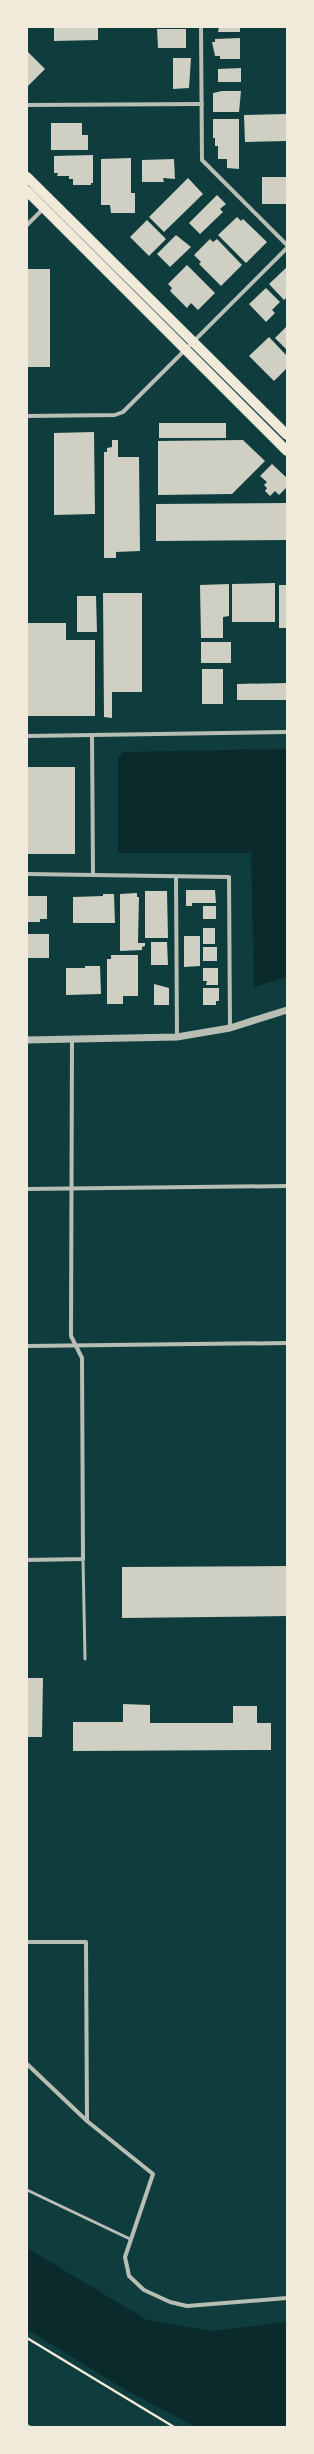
<svg xmlns="http://www.w3.org/2000/svg" width="314" height="2454" font-family="Quicksand,sans-serif">
<style>
.water{fill:#0a2a2b}
.building{fill:#cfcfc3}
.lines{fill:none;stroke-linecap:round;stroke-linejoin:round}
.path{stroke:#f1e9da;stroke-width:2.5}
.service{stroke:#b8beb3;stroke-width:3}
.minor{stroke:#b8beb3;stroke-width:4}
.tertiary{stroke:#b8beb3;stroke-width:7}
.primary{stroke:#f1e9da;stroke-width:10}
</style>
<rect width="100%" height="100%" fill="#0f3d3e"/>
<g class="water">
<polygon points="287,749 287,977 254,987 251,853 118,853 118,758 123,752"/>
<polygon points="27,2248 147,2320 211,2331 287,2322 287,2427 196,2427 127,2391 27,2329"/>
</g>
<g class="building">
<polygon points="54,27 98,27 98,40 54,41"/>
<polygon points="219,27 240,27 240,32 218,32"/>
<polygon points="157,29 186,29 186,48 158,48"/>
<polygon points="240,38 240,59 220,59 220,56 215,56 212,42 215,42 215,39"/>
<polygon points="27,51 45,69 27,87"/>
<polygon points="173,58 191,58 189,88 173,89"/>
<polygon points="241,68 241,82 218,82 218,69"/>
<polygon points="222,91 241,91 239,112 213,112 213,93"/>
<polygon points="287,114 287,141 245,142 244,115"/>
<polygon points="213,119 239,119 239,169 227,168 227,159 218,159 218,146 215,146 215,138 213,138"/>
<polygon points="51,123 82,123 82,135 88,135 88,150 51,150"/>
<polygon points="93,155 93,183 91,183 91,185 73,185 73,179 69,179 69,176 57,176 58,173 54,173 54,156"/>
<polygon points="131,158 131,193 135,193 135,213 111,213 110,205 101,205 101,159"/>
<polygon points="174,159 175,179 163,178 164,182 142,182 142,160"/>
<rect x="262" y="177" width="25" height="27"/>
<polygon points="188,178 203,194 164,232 149,217"/>
<polygon points="217,195 226,204 220,209 223,212 200,234 189,223"/>
<polygon points="237,217 241,221 243,219 267,242 246,263 218,235"/>
<polygon points="147,220 166,239 149,256 130,237"/>
<polygon points="176,235 191,247 170,267 157,254"/>
<polygon points="210,239 213,242 217,239 242,265 221,286 199,264 201,262 194,255"/>
<polygon points="187,265 215,293 198,310 191,303 187,308 170,291 172,288 168,284"/>
<polygon points="287,267 287,297 284,300 269,284"/>
<rect x="27" y="269" width="23" height="98"/>
<polygon points="266,288 280,302 272,310 275,313 266,322 249,304"/>
<polygon points="287,326 287,350 275,338"/>
<polygon points="269,337 287,356 287,368 274,381 249,356"/>
<rect x="159" y="423" width="67" height="15"/>
<polygon points="94,432 95,514 54,515 54,433"/>
<polygon points="112,440 118,440 118,457 139,457 140,551 116,552 116,558 104,558 104,452 107,452 107,448 112,447"/>
<polygon points="243,440 265,461 232,494 158,495 158,441"/>
<polygon points="272,464 287,478 287,487 279,495 275,491 270,496 265,491 267,488 264,485 267,482 260,476"/>
<polygon points="287,503 287,540 156,541 156,504"/>
<polygon points="275,583 275,622 232,622 232,584"/>
<polygon points="229,584 229,616 223,617 223,638 201,638 200,585"/>
<rect x="279" y="585" width="8" height="43"/>
<polygon points="103,593 142,593 142,692 112,692 112,718 104,717"/>
<polygon points="77,596 96,596 97,632 77,632"/>
<polygon points="27,623 66,623 66,640 95,640 95,716 27,716"/>
<rect x="201" y="642" width="30" height="21"/>
<rect x="202" y="669" width="21" height="35"/>
<polygon points="287,683 287,700 237,700 237,684"/>
<rect x="27" y="767" width="48" height="87"/>
<polygon points="186,890 215,890 216,903 192,903 192,906 186,906"/>
<polygon points="145,891 167,891 168,938 145,938"/>
<polygon points="137,893 137,897 139,897 138,943 145,943 145,946 142,947 142,950 120,951 120,894"/>
<polygon points="103,894 114,894 115,923 73,923 73,897 103,896"/>
<polygon points="27,896 47,896 47,919 40,919 40,922 27,922"/>
<rect x="203" y="906" width="13" height="13"/>
<rect x="203" y="928" width="12" height="16"/>
<rect x="27" y="934" width="22" height="24"/>
<polygon points="184,936 200,936 200,966 184,967"/>
<polygon points="151,942 167,942 168,965 151,965"/>
<rect x="203" y="947" width="14" height="14"/>
<polygon points="111,955 138,955 138,996 123,996 123,1004 107,1004 107,959 111,959"/>
<polygon points="85,966 100,966 101,994 66,995 66,968 85,968"/>
<polygon points="203,968 218,968 218,985 206,985 207,981 203,981"/>
<polygon points="154,984 169,988 169,1005 154,1005"/>
<polygon points="203,988 219,988 219,1001 216,1001 216,1005 203,1005"/>
<polygon points="287,1566 287,1616 122,1618 122,1567"/>
<polygon points="27,1678 43,1678 42,1737 27,1737"/>
<polygon points="123,1704 150,1705 150,1723 233,1723 233,1706 257,1706 257,1723 271,1723 271,1750 73,1751 73,1722 123,1722"/>
</g>
<g class="lines">
<polyline class="path" points="27,2338 174,2427"/>
<g class="service">
<polyline points="83,1559 85,1659"/>
<polyline points="27,2190 130,2239"/>
</g>
<g class="minor">
<polyline points="201,27 202,160 287,245"/>
<polyline points="27,105 202,104"/>
<polyline points="27,225 44,208"/>
<polyline points="27,416 115,415 123,412 287,248"/>
<polyline points="92,735 93,874"/>
<polyline points="27,736 287,732"/>
<polyline points="27,874 229,877 230,1028"/>
<polyline points="176,877 177,1037"/>
<polyline points="27,1189 287,1186"/>
<polyline points="27,1346 287,1343"/>
<polyline points="27,1560 83,1559 82,1358 71,1336 72,1039"/>
<polyline points="27,1942 86,1942 87,2121"/>
<polyline points="27,2064 87,2121 153,2174 125,2257 129,2276 144,2290 170,2302 187,2306 287,2298"/>
<polyline points="27,2426 29,2427"/>
</g>
<polyline class="tertiary" points="27,1040 177,1037 230,1028 287,1010"/>
<g class="primary">
<polyline points="27,177 287,435"/>
<polyline points="27,191 287,451"/>
</g>
</g>
<rect width="314" height="2454" fill="none" stroke="#f1e9da" stroke-width="56"/>
</svg>
